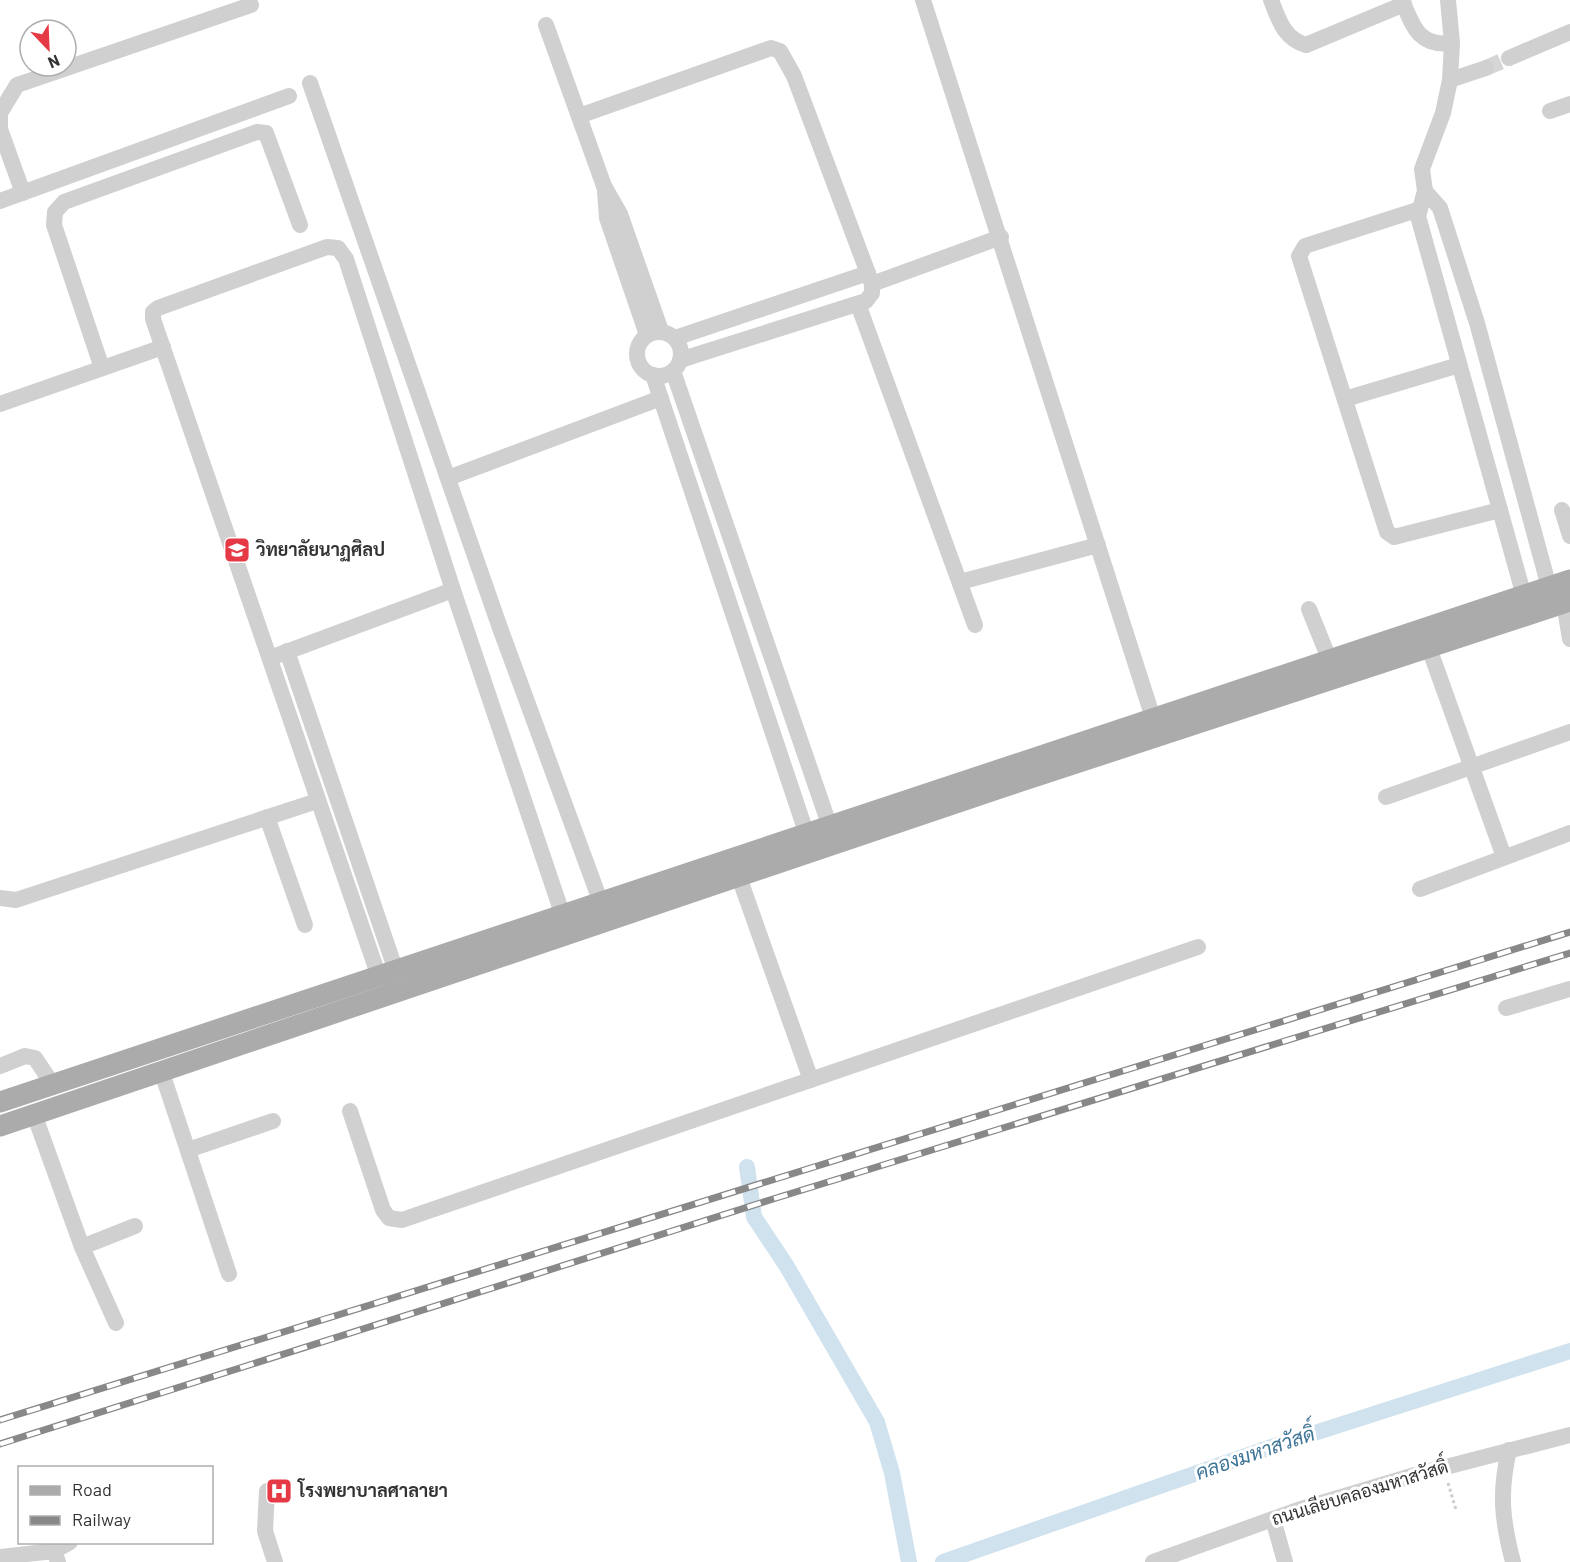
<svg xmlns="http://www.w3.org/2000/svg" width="1570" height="1562" font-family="Barlow,Sarabun,sans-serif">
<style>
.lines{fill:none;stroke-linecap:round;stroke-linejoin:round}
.canal{stroke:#cfe2ee;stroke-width:16}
.minor-tunnel{stroke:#d6d6d6;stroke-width:16;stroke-dasharray:16 8;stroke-linecap:butt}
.path{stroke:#cdcdcd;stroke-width:3;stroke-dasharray:3 3;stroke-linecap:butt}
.minor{stroke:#d0d0d0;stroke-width:16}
.major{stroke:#ababab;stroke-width:21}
.rail-casing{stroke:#888;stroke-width:7}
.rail{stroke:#fff;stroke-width:4.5;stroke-dasharray:14;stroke-linecap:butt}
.labels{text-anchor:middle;stroke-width:6;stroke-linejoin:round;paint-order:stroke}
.poi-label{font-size:18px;font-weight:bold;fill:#333;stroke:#fff;text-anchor:start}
.street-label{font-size:18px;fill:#333;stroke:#fff}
.water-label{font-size:20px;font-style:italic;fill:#3f7597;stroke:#fff}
</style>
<rect width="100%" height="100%" fill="#fff"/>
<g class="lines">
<g class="canal">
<polyline points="747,1167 754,1217 786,1265 877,1422 892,1473 909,1562"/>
<polyline points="943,1562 1274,1446 1570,1351"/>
</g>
<polyline class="minor-tunnel" points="1486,68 1509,58"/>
<polyline class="path" points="1448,1483 1456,1510"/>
<g class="minor">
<polyline points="923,0 1153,718"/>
<path d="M1271 0C1279 20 1284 39 1306 45L1404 4"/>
<path d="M1402 0C1413 27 1419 47 1452 43"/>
<polyline points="1448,0 1452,43 1450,80 1443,113 1422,169 1425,191 1418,216 1524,596"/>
<polyline points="546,25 604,186 620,214 661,331"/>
<polyline points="1509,58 1570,32"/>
<polyline points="1450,80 1486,68"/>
<polyline points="310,83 500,628 601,903"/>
<polyline points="1550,111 1570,104"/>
<polyline points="579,116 771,48 780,51 794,76 872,284 872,293 866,301 680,360"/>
<polyline points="1425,191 1440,208 1477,323 1549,587"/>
<polyline points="605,192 607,218 647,335"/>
<polyline points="23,193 0,129 0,113 17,85 251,5"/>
<polyline points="0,201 289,96"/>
<polyline points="1420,209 1305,246 1299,256 1387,532 1394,537 1500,510"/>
<polyline points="872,284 1001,237"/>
<polyline points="858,304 975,625"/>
<circle cx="659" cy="354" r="22"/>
<polyline points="675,338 868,273"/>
<polyline points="102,368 54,225 55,212 64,202 257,132 266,133 300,225"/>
<polyline points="673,371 830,827"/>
<polyline points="653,375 807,835"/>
<polyline points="1345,399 1459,365"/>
<polyline points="0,404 163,347"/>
<polyline points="448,478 661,398"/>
<polyline points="1562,510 1570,536"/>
<polyline points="960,582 1098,545"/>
<polyline points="453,590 563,916"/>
<polyline points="1564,603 1570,639"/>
<polyline points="1309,609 1330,661"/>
<polyline points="1429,648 1504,857"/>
<polyline points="287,651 396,971"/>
<polyline points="270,658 453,590 346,259 338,248 327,247 158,308 153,312 153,319 379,977"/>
<polyline points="1386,797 1570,732"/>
<polyline points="267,817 305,925"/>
<polyline points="739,877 811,1080"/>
<polyline points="1420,889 1570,833"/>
<polyline points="0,898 16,900 317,801"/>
<polyline points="1506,1008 1570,989"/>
<polyline points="0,1066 25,1056 35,1058 53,1085"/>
<polyline points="162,1073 229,1274"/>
<polyline points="350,1111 383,1210 389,1218 402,1220 1198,947"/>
<polyline points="34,1114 82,1247 116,1323"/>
<polyline points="188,1150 273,1121"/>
<polyline points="82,1247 135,1226"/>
<path d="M1509 1450C1499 1493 1502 1520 1513 1562"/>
<polyline points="267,1491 265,1531 275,1562"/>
<polyline points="1273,1519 1285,1562"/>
<polyline points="54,1551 70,1542"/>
<polyline points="0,1557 54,1551 58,1562"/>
<polyline points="1153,1562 1298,1510 1415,1475 1570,1435"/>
</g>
<g class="major">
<polyline points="0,1102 1570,580"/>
<polyline points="0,1126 1003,787 1570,601"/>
</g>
<defs>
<g id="rail">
<polyline points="0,1420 1570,932"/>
<polyline points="0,1444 773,1199 1570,953"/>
</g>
</defs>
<use href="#rail" class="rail-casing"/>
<use href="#rail" class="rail"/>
</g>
<defs>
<symbol id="university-square" viewBox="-11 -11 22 22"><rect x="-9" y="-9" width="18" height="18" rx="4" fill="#e63946" stroke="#fff"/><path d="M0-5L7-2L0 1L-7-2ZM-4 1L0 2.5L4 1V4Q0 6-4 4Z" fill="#fff"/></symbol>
<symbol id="hospital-square" viewBox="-11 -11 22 22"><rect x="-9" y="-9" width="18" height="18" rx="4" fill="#e63946" stroke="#fff"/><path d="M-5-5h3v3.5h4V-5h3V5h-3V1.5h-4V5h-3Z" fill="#fff"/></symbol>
</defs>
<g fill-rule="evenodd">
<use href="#university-square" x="222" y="535" width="30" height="30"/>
<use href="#hospital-square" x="264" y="1476" width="30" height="30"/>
</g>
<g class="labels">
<g class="poi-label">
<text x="256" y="556">วิทยาลัยนาฏศิลป</text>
<text x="298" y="1497">โรงพยาบาลศาลายา</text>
</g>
<g class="street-label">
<text transform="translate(1360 1493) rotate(-17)" y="6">ถนนเลียบคลองมหาสวัสดิ์</text>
</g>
<g class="water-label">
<text transform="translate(1255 1453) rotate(-19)" y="7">คลองมหาสวัสดิ์</text>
</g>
</g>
<rect x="18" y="1466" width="195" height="78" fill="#ffffff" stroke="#adadad" stroke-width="1.5"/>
<rect x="30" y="1486" width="30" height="9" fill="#ababab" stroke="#adadad" stroke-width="1.5"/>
<text x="72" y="1496" font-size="18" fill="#333333">Road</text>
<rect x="30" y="1516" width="30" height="9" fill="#888888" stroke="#adadad" stroke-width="1.5"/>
<text x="72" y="1526" font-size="18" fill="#333333">Railway</text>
<g transform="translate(48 48) rotate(157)"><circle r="28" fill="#ffffff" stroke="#adadad" stroke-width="1.5"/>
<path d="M0-4.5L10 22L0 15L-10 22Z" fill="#e63946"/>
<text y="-9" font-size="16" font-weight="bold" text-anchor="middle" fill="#333333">N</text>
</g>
</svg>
